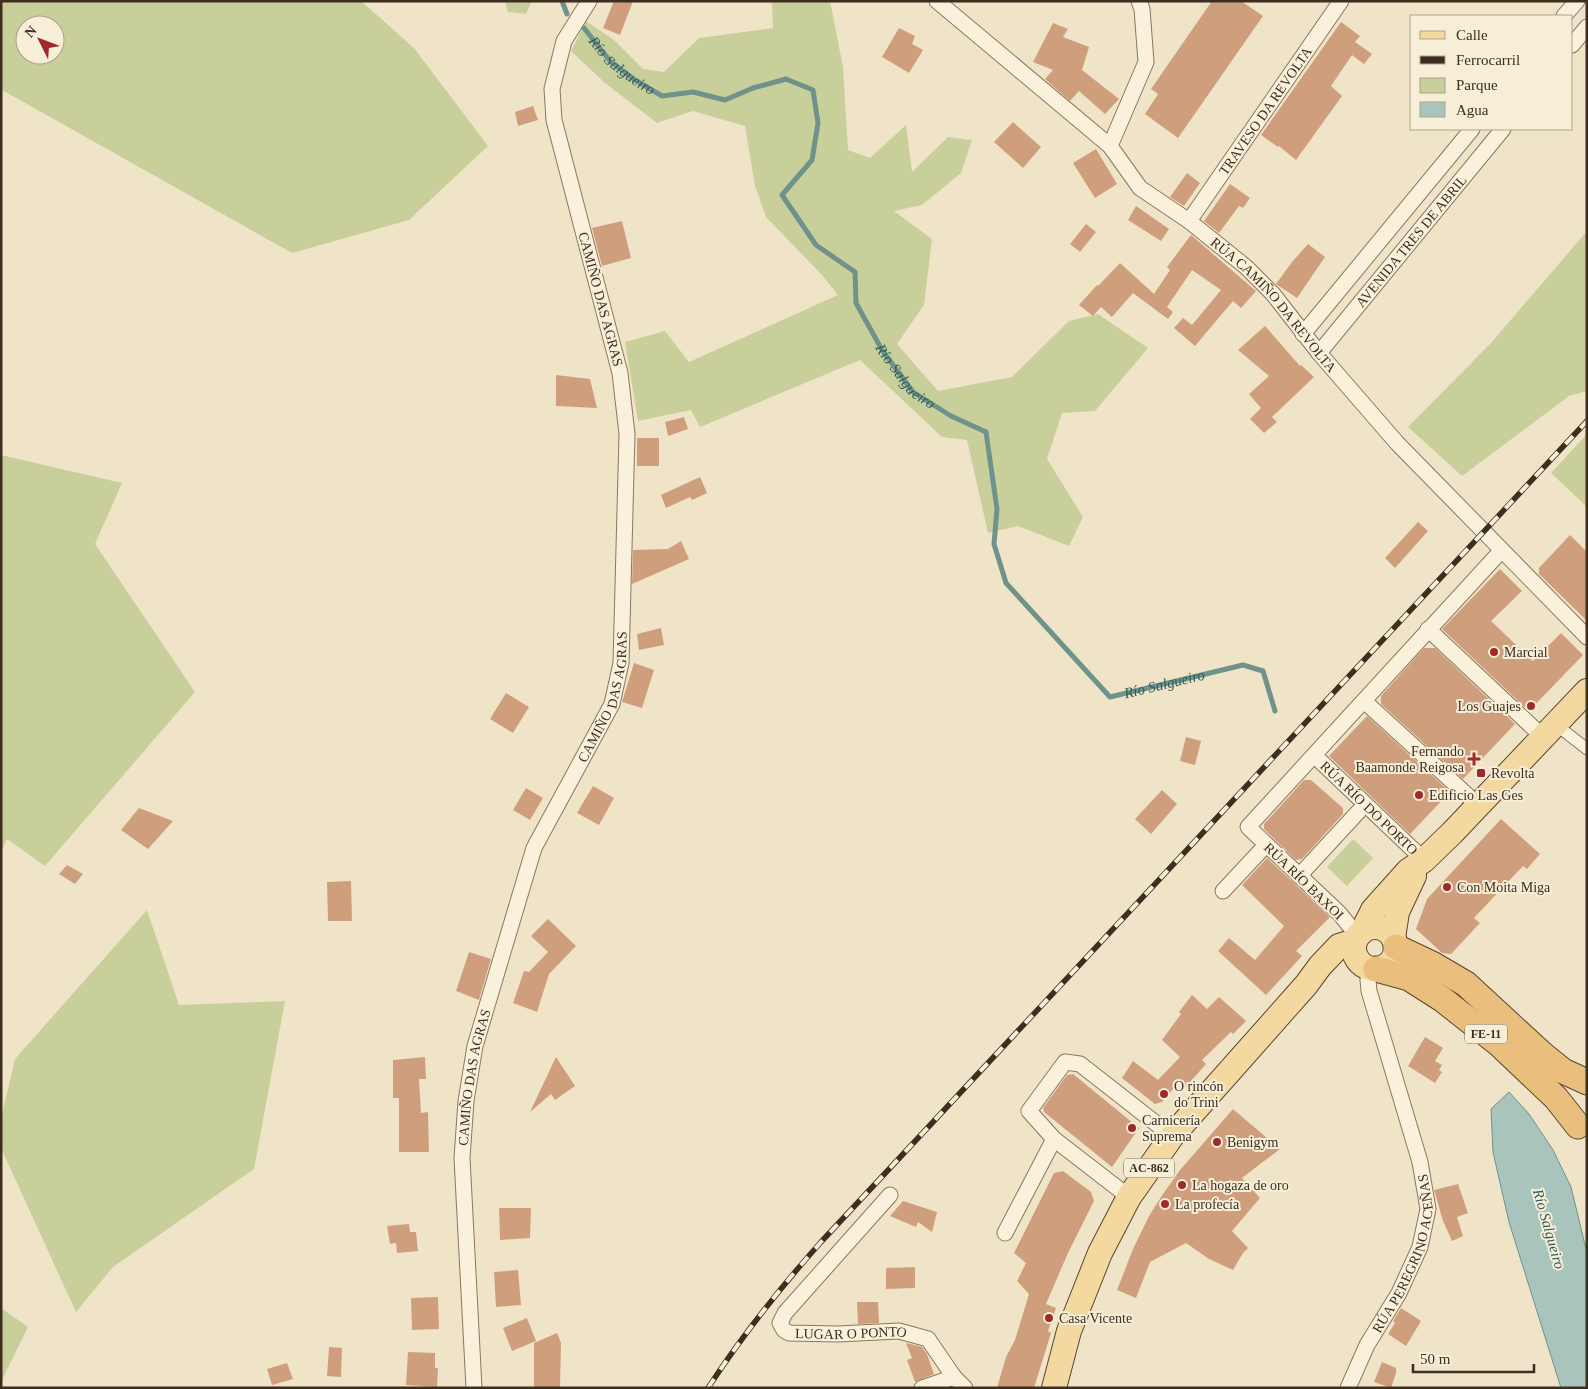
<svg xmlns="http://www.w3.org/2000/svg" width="1588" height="1389" font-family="Georgia,serif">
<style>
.green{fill:#c9cf9b;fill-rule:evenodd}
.water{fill:#a9c4bc;stroke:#6f938a}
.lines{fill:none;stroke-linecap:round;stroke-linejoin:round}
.stream{stroke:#6f938a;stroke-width:5}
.building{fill:#cf9f7d}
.pedestrian-casing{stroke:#8d765c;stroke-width:13}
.minor-casing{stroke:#8d765c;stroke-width:17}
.primary-casing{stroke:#5b4430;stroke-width:26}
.trunk-casing{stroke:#5b4430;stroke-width:27}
.pedestrian{stroke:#faf1dc;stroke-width:11}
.minor{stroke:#faf1dc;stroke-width:15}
.primary{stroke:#f3d9a0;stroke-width:24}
.trunk{stroke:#eabe7c;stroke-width:25}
.rail-casing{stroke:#3d2e20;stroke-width:5.5}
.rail{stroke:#f7eed8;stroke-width:4;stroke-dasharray:11;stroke-linecap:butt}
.poi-dot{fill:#9e2a2b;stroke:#f7eed8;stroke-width:2}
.labels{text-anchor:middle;stroke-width:4;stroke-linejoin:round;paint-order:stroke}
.shield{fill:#f7eed8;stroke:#756857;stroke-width:1}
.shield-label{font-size:12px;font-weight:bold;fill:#3d2e20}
.street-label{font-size:14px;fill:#3d2e20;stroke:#f7eed8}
.poi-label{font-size:14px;fill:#3d2e20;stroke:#f7eed8;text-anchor:start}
.water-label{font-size:15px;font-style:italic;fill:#2f5d5a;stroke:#f7eed8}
</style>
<rect width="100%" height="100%" fill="#f0e4c8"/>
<g class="green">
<path d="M1 1H361L414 48 488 146 409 220 292 253 2 90 1 92ZM25 25H55V55H25Z"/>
<polygon points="505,1 532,1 526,14 508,12"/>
<polygon points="772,1 830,1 843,67 848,150 870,158 906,125 912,172 948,137 972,140 961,173 922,205 894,211 932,239 924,305 897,344 938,391 1012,377 1069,321 1098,314 1148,348 1095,411 1062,413 1047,459 1083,517 1069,546 1018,526 988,533 967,440 942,437 860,360 700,427 691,410 638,421 625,342 665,331 689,362 838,295 822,275 766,217 755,186 745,126 693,111 657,123 605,83 571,51 586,21 614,40 643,69 664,72 699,38 773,28"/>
<polygon points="1587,231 1587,391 1569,396 1462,476 1408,427 1490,344"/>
<polygon points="1587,434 1587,507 1551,473"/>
<polygon points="1,455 122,483 95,544 195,692 45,866 7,839 1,852"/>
<polygon points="1353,839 1373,858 1347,886 1327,867"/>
<polygon points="147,910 179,1005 285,1001 254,1169 113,1267 76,1312 1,1148 1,1119 15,1059"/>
<polygon points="1,1308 28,1327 1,1382"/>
</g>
<polygon class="water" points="1509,1092 1529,1114 1553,1150 1571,1187 1587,1253 1587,1388 1561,1388 1509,1222 1493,1152 1491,1109"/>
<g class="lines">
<g class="stream">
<polyline points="562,1 567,14"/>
<path id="s1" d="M584 28 610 61 635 80 662 96 693 92 725 100 753 88 786 79 813 90 818 123 812 160 782 195 816 245 855 272 856 303 882 350 913 392 951 416 986 432 997 509 994 544 1006 583 1110 697 1243 665 1263 671 1275 711"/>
</g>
</g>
<g class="building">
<polygon points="614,1 633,1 620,35 603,28"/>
<polygon points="1212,1 1241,1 1263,16 1178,138 1145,114 1158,94 1151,89"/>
<polygon points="1341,22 1360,36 1355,42 1372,54 1364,64 1352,55 1331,86 1342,96 1296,160 1279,146 1278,147 1261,135"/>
<polygon points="1053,23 1068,29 1063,37 1089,47 1082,70 1119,99 1105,114 1079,91 1070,101 1045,79 1053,70 1033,62"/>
<polygon points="899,28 915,36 912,44 923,50 909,73 882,57"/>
<polygon points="533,106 538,120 518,126 515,112"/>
<polygon points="1013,122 1041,147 1023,168 994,142"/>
<polygon points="1096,149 1117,184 1095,198 1073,163"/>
<polygon points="1187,173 1200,183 1184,206 1170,197"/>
<polygon points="1230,184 1250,198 1243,208 1239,206 1219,233 1204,221"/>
<polygon points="1136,206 1169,229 1161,241 1128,220"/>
<polygon points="622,221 631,258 602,266 592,228"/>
<polygon points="1086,224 1096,232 1080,252 1070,244"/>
<polygon points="1191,235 1256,291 1241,308 1233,301 1195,346 1174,328 1183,318 1192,325 1221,290 1192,270 1167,307 1173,312 1168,319 1133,293 1112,317 1101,307 1093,316 1079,305 1097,285 1098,286 1120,263 1154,294 1170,270 1167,267"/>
<polygon points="1308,244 1325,257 1297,298 1276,284 1292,262"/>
<polygon points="1265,326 1300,366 1301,365 1314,377 1272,417 1277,422 1264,433 1250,419 1261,408 1249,394 1269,376 1238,350"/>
<polygon points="556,375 590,379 597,408 556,406"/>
<polygon points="684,417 688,429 668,436 665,422"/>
<rect x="637" y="438" width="22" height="28"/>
<polygon points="700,477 707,493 692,500 690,497 666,508 661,495"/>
<polygon points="1418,522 1428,531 1395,568 1385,558"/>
<polygon points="1570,535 1587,552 1587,621 1539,574 1539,568"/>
<polygon points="681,541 689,559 632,584 633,550 668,549"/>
<polygon points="1500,569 1522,591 1491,621 1533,661 1561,633 1583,655 1529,711 1442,629"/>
<polygon points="661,628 664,645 639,650 637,634"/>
<polygon points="1424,648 1435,648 1515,724 1463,779 1381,704 1381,696"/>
<polygon points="634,663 654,670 642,708 622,702"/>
<polygon points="506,693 529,707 513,733 490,719"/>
<polygon points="1367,716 1450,792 1410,834 1329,756"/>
<polygon points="1186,737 1201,741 1195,765 1180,761"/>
<polygon points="1304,780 1311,780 1343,808 1343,814 1302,859 1296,860 1264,829 1264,824"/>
<polygon points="593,786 614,798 599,825 577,813"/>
<polygon points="526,788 543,798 530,820 513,810"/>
<polygon points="1162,790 1177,804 1151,834 1135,819"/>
<polygon points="139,808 173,821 148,849 121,830"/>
<polygon points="1501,819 1540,854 1527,869 1523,866 1474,918 1480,923 1451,954 1442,953 1416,929 1427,899"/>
<polygon points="1267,858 1330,917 1296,951 1302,956 1266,995 1218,951 1229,938 1255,960 1284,926 1242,885"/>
<polygon points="67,865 83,874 75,884 59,874"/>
<polygon points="351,881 352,921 328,921 327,882"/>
<polygon points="548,919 576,946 549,974 537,1012 513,1003 524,971 529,972 548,952 531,936"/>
<polygon points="469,952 491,959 479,1000 456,991"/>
<polygon points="1192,995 1207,1009 1219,997 1246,1021 1233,1034 1231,1032 1202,1060 1206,1064 1185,1088 1179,1082 1162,1102 1155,1104 1122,1078 1133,1061 1158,1080 1180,1057 1162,1040 1181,1014 1179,1012"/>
<polygon points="1425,1037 1443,1048 1435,1061 1442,1065 1439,1070 1442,1072 1435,1083 1408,1066"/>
<polygon points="425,1057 426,1079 419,1079 421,1113 428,1112 429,1152 399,1152 399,1098 393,1098 393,1060"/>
<polygon points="556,1057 575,1086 555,1100 551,1094 530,1112"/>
<polygon points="1073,1074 1139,1128 1112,1167 1044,1112 1043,1108 1067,1075"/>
<polygon points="1233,1109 1280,1149 1242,1178 1260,1198 1232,1231 1248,1248 1243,1253 1233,1270 1209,1259 1186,1243 1150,1262 1136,1298 1117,1290 1133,1249 1149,1216 1163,1194 1180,1170"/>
<polygon points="1063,1171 1091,1192 1094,1201 1068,1253 1046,1304 1056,1308 1048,1331 1051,1333 1034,1388 997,1388 1006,1357 1015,1340 1029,1294 1017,1281 1026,1263 1014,1253 1054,1173"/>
<polygon points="1458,1184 1468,1213 1457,1217 1463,1236 1452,1241 1443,1221 1434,1190"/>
<polygon points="903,1201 937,1212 932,1232 918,1222 916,1227 890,1216"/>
<polygon points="499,1208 531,1208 530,1238 500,1240"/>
<polygon points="409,1224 410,1232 416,1232 418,1251 397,1253 396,1243 390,1244 387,1226"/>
<polygon points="915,1267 915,1288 886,1289 886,1268"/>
<polygon points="518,1270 521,1305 496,1307 494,1272"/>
<polygon points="438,1297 439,1329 412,1330 411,1298"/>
<polygon points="857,1302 878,1302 879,1323 858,1324"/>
<polygon points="1401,1308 1421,1321 1406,1346 1388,1334 1395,1323 1393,1321"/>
<polygon points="527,1318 536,1341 512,1351 503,1328"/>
<polygon points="557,1333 561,1343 560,1388 534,1388 534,1343"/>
<polygon points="906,1343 922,1347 927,1354 934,1374 915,1382 907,1360 912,1358"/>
<polygon points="329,1347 342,1348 341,1377 327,1376"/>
<polygon points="408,1352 435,1353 435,1368 438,1368 437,1387 406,1385"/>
<polygon points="1382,1362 1396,1368 1396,1373 1391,1388 1374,1382"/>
<polygon points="287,1363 293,1379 272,1385 267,1369"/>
</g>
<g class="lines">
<defs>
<polyline id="pedestrian" points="1555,724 1587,749"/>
<g id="minor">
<path id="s2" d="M937 1 1110 146 1140 188 1189 221 1246 267 1273 294 1319 353 1397 443 1587 637"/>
<polyline points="1564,16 1577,1"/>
<polyline points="1572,45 1587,27"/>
<polyline points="1110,146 1146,62 1142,9 1139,1"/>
<path id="s3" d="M1189 221 1341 1"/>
<polyline points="1303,334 1472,129"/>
<path id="s4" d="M1319 353 1503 129"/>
<polyline points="1428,629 1543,737"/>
<polyline points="1364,701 1478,805"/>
<path id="s5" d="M1315 756 1424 860"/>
<polyline points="1299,876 1359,811"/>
<polyline points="1223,891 1266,845"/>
<polyline points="1358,936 1339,913 1248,827 1501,551"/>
<path id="s6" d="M890 1195 785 1313 780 1323 784 1330 789 1333 838 1334 899 1331 928 1339 954 1377"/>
<polyline points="1129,1197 1054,1139 1029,1111 1065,1062 1080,1064 1172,1136"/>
<polyline points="1005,1233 1054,1139"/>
<path id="s7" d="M474 1388 462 1158 466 1101 475 1046 534 848 612 704 621 663 627 434 620 373 554 120 552 89 564 41 589 1"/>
<polyline points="922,1388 954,1377 965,1388"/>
<path id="s8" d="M1348 1388 1367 1345 1399 1293 1420 1247 1428 1209 1420 1162 1369 991 1368 980 1369 968"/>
</g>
<g id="primary">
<circle cx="1375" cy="948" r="21"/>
<polyline points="1362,932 1373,910 1408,871 1424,860 1452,833 1587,691"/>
<polyline points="1393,938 1397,912 1414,876"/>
<polyline points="1054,1388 1069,1331 1100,1253 1129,1197 1172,1136 1306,985 1320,966 1339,946 1355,941"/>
</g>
<g id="trunk">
<polyline points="1396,947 1432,964 1466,984 1542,1054 1563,1071 1587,1082"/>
<polyline points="1376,969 1409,978 1442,999 1499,1044 1556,1098 1578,1126"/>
</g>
</defs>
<use href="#pedestrian" class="pedestrian-casing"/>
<use href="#minor" class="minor-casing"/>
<use href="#primary" class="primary-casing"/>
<use href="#trunk" class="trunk-casing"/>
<use href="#pedestrian" class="pedestrian"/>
<use href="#minor" class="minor"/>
<use href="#primary" class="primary"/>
<use href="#trunk" class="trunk"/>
<defs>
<path id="rail" d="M708 1388C742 1336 780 1288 821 1242L1587 421"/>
</defs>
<use href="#rail" class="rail-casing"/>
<use href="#rail" class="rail"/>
</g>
<g class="poi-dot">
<circle cx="1494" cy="652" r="5"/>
<circle cx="1531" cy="706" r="5"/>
<path d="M1471.5 751.5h5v5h5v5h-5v5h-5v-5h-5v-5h5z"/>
<rect x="1476" y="768" width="10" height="10" rx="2.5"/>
<circle cx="1419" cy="795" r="5"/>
<circle cx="1447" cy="887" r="5"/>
<circle cx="1164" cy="1094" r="5"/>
<circle cx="1132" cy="1128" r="5"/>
<circle cx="1217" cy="1142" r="5"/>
<circle cx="1182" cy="1185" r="5"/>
<circle cx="1165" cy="1204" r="5"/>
<circle cx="1049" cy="1318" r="5"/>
</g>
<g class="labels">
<g class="shield">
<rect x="1465" y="1024.5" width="42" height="19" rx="4"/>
<rect x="1124" y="1158.5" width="50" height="19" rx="4"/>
</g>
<g class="shield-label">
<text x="1486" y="1038">FE-11</text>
<text x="1149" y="1172">AC-862</text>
</g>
<g class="street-label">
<text dy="5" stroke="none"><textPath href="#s3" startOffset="134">TRAVESO DA REVOLTA</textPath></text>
<text dy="5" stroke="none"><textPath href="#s4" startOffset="145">AVENIDA TRES DE ABRIL</textPath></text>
<text transform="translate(601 299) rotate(75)" y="5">CAMIÑO DAS AGRAS</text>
<text dy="5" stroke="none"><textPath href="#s2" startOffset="456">RÚA CAMIÑO DA REVOLTA</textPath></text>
<text dy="5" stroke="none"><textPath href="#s7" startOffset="718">CAMIÑO DAS AGRAS</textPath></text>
<text dy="5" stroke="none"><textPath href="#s5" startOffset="75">RÚA RÍO DO PORTO</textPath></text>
<text transform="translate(1304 881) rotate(44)" y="5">RÚA RÍO BAXOI</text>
<text dy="5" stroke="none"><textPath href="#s7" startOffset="312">CAMIÑO DAS AGRAS</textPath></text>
<text dy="5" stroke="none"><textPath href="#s8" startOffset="148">RÚA PEREGRINO ACEÑAS</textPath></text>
<text dy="5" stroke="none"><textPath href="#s6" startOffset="245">LUGAR O PONTO</textPath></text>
</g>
<g class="poi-label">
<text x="1504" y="657">Marcial</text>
<text x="1521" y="711" text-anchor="end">Los Guajes</text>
<text x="1464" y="756" text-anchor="end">Fernando<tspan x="1464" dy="16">Baamonde Reigosa</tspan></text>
<text x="1491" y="778">Revolta</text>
<text x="1429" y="800">Edificio Las Ges</text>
<text x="1457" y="892">Con Moita Miga</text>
<text x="1174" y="1091">O rincón<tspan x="1174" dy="16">do Trini</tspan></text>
<text x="1142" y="1125">Carnicería<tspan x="1142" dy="16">Suprema</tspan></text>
<text x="1227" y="1147">Benigym</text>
<text x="1192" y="1190">La hogaza de oro</text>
<text x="1175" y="1209">La profecía</text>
<text x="1059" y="1323">Casa Vicente</text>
</g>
<g class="water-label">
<text dy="5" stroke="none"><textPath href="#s1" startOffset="54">Río Salgueiro</textPath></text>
<text dy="5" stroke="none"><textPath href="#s1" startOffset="608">Río Salgueiro</textPath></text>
<text dy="5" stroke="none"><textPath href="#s1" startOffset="1072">Río Salgueiro</textPath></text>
<text transform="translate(1549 1229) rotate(74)" y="5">Río Salgueiro</text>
</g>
</g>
<rect width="1588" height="1389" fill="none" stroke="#3d2e20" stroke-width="5"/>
<rect x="1410" y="15" width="162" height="115" fill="#f7eed8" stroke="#ada18e"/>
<rect x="1420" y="31" width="25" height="8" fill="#f3d9a0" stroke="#ada18e"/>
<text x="1456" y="40" font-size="15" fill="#3d2e20">Calle</text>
<rect x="1420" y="56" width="25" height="8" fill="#3d2e20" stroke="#ada18e"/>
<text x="1456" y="65" font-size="15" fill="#3d2e20">Ferrocarril</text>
<rect x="1420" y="78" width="25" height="15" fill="#c9cf9b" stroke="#ada18e"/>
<text x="1456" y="90" font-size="15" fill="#3d2e20">Parque</text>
<rect x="1420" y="102" width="25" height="15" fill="#a9c4bc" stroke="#ada18e"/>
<text x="1456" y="115" font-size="15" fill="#3d2e20">Agua</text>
<g transform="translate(40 40) rotate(312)"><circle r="24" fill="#f7eed8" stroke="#ada18e"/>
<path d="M0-4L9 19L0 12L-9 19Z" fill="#9e2a2b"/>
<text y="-8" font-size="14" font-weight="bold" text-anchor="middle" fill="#3d2e20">N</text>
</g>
<path d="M1413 1364v8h121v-8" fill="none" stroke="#3d2e20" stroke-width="2.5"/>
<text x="1420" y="1364" font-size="15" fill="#3d2e20" stroke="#f7eed8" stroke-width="4" paint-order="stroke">50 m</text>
</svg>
